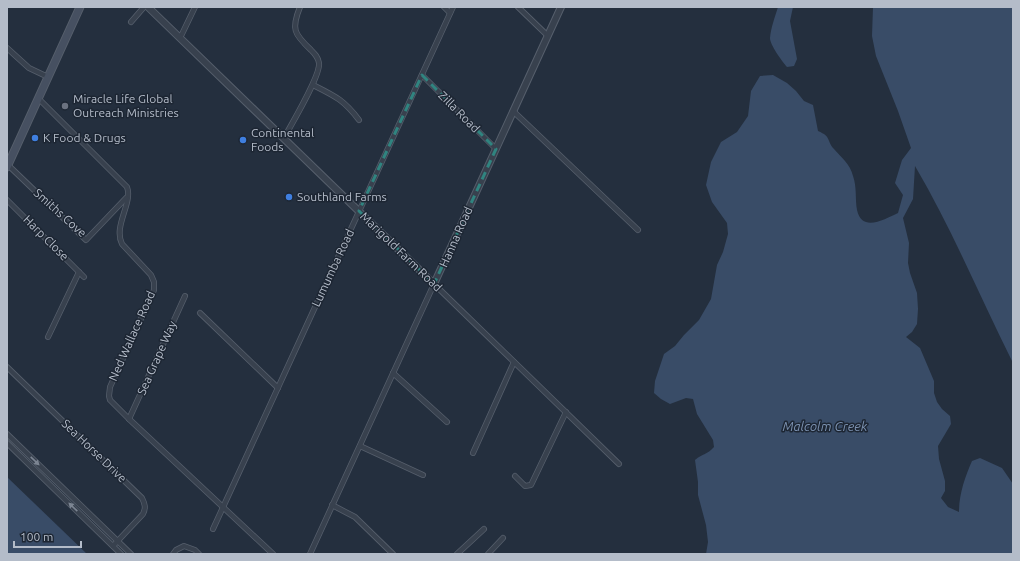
<svg xmlns="http://www.w3.org/2000/svg" width="1020" height="561" font-family="Ubuntu,sans-serif">
<style>
.water{fill:#394c67}
.lines{fill:none;stroke-linecap:round;stroke-linejoin:round}
.minor-casing{stroke:#565f6c;stroke-width:6}
.tertiary-casing{stroke:#565f6c;stroke-width:8}
.secondary-casing{stroke:#565f6c;stroke-width:9}
.minor{stroke:#38414e;stroke-width:4.5}
.tertiary{stroke:#38414e;stroke-width:6}
.secondary{stroke:#465061;stroke-width:7}
.oneway{fill:#7c8592}
.marked{fill:none;stroke:#308480;stroke-width:3;stroke-dasharray:8 5;stroke-linejoin:round}
.worship-dot{fill:#6b7280;stroke:#1d2633;stroke-width:1.5}
.shop-dot{fill:#3f7fe0;stroke:#1d2633;stroke-width:1.5}
.labels{text-anchor:middle;stroke-width:3;stroke-linejoin:round;paint-order:stroke}
.poi-label{font-size:12px;fill:#b4bcc9;stroke:#1d2633;text-anchor:start}
.street-label{font-size:12px;fill:#b4bcc9;stroke:#1d2633}
.water-label{font-size:13px;font-style:italic;fill:#7c92b1;stroke:#1d2633}
</style>
<rect width="100%" height="100%" fill="#242f3e"/>
<g class="water">
<path d="M778 7H793L790 21 797 59 794 66 787 67C782 61 770 45 770 38 771 27 775 17 778 7Z"/>
<path d="M873 7H1013V363C980 297 952 229 915 166L913 199 903 218 909 243 908 263 910 273 917 293 918 309 917 324 912 332 906 337 920 348 934 381V393L937 402 942 409 950 416 951 424 938 446 939 459 945 481V491L941 498 948 507 959 512C959 494 965 477 972 461L980 458 1002 468 1013 484V554H706L708 542 706 525 698 495V482L695 460C703 453 707 455 714 447L713 440 697 414 693 399 686 398 670 404 661 399 654 393 655 381 664 354 675 346 684 335 699 320 711 299 717 265 723 252 728 234 727 223 712 202 706 185 711 162 721 142 737 132 748 116 751 91 760 76 773 75 787 83 796 91 804 101 813 105 818 131C832 137 826 140 834 149 841 157 850 164 853 176 857 187 855 199 857 210 862 233 885 219 898 213L903 195 895 183 902 160 911 148 898 111 876 56 872 36Z"/>
<polygon points="7,477 87,554 7,554"/>
</g>
<g class="lines">
<defs>
<g id="minor">
<polyline points="444,7 450,13"/>
<polyline points="518,7 548,36"/>
<polyline points="131,22 144,7"/>
<polyline points="180,37 182,34 195,7"/>
<polyline points="7,48 29,68 48,77"/>
<polyline points="422,75 496,149"/>
<path d="M313 85C335 96 344 100 359 120"/>
<path d="M38 98 127 187C133 203 113 226 122 244L151 275 154 282V290L110 387 109 396 110 400 129 419 273 554"/>
<polyline points="513,111 638,230"/>
<path d="M284 138C291 125 321 75 319 63 318 57 315 54 311 50 294 34 291 29 300 7"/>
<polyline points="8,165 86,240 126,198"/>
<polyline points="7,200 84,277"/>
<polyline points="200,313 278,388"/>
<polyline points="48,337 79,272"/>
<path d="M7 367 142 498C145 504 146 508 143 514L113 546"/>
<polyline points="393,373 447,422"/>
<polyline points="129,419 185,296"/>
<polyline points="7,434 131,554"/>
<polyline points="7,443 121,554"/>
<polyline points="360,446 423,475"/>
<polyline points="473,453 514,362"/>
<polyline points="515,476 525,486 531,485 566,412"/>
<polyline points="332,505 355,517 393,554"/>
<polyline points="213,529 453,7"/>
<polyline points="173,554 176,550 184,546 195,550 199,554"/>
<polyline points="310,554 434,284 619,464"/>
<polyline points="457,554 484,529"/>
<polyline points="488,554 503,538"/>
</g>
<polyline id="tertiary" points="148,7 434,284 561,7"/>
<polyline id="secondary" points="7,167 80,7"/>
</defs>
<use href="#minor" class="minor-casing"/>
<use href="#tertiary" class="tertiary-casing"/>
<use href="#secondary" class="secondary-casing"/>
<use href="#minor" class="minor"/>
<use href="#tertiary" class="tertiary"/>
<use href="#secondary" class="secondary"/>
</g>
<defs><path id="oneway-solid" d="M-6-.8H1V-3.2L6.5 0L1 3.2V.8H-6Z"/></defs>
<g class="oneway">
<use href="#oneway-solid" transform="translate(35 461) rotate(44)"/>
<use href="#oneway-solid" transform="translate(73 507) rotate(-136)"/>
</g>
<path class="marked" d="M422 75 496 149 434 284 359 211Z"/>
<circle class="worship-dot" cx="65" cy="106" r="4"/>
<g class="shop-dot">
<circle cx="35" cy="138" r="4"/>
<circle cx="243" cy="140" r="4"/>
<circle cx="289" cy="197" r="4"/>
</g>
<g class="labels">
<g class="poi-label">
<text x="73" y="103">Miracle Life Global<tspan x="73" dy="14">Outreach Ministries</tspan></text>
<text x="251" y="137">Continental<tspan x="251" dy="14">Foods</tspan></text>
<text x="43" y="142">K Food &amp; Drugs</text>
<text x="297" y="201">Southland Farms</text>
</g>
<g class="street-label">
<text transform="translate(459 112) rotate(45)" y="4">Zilla Road</text>
<text transform="translate(60 213) rotate(42)" y="4">Smiths Cove</text>
<text transform="translate(456 237) rotate(-66)" y="4">Hanna Road</text>
<text transform="translate(46 238) rotate(45)" y="4">Harp Close</text>
<text transform="translate(401 252) rotate(44)" y="4">Marigold Farm Road</text>
<text transform="translate(333 268) rotate(-65)" y="4">Lumumba Road</text>
<text transform="translate(132 336) rotate(-66)" y="4">Ned Wallace Road</text>
<text transform="translate(157 358) rotate(-66)" y="4">Sea Grape Way</text>
<text transform="translate(94 451) rotate(44)" y="4">Sea Horse Drive</text>
</g>
<g class="water-label">
<text x="825" y="431">Malcolm Creek</text>
</g>
</g>
<rect width="1020" height="561" fill="none" stroke="#b4bcc9" stroke-width="16"/>
<path d="M14 541v6h67v-6" fill="none" stroke="#b4bcc9" stroke-width="2"/>
<text x="20" y="541" font-size="12" fill="#b4bcc9" stroke="#1d2633" stroke-width="3" paint-order="stroke">100 m</text>
</svg>
